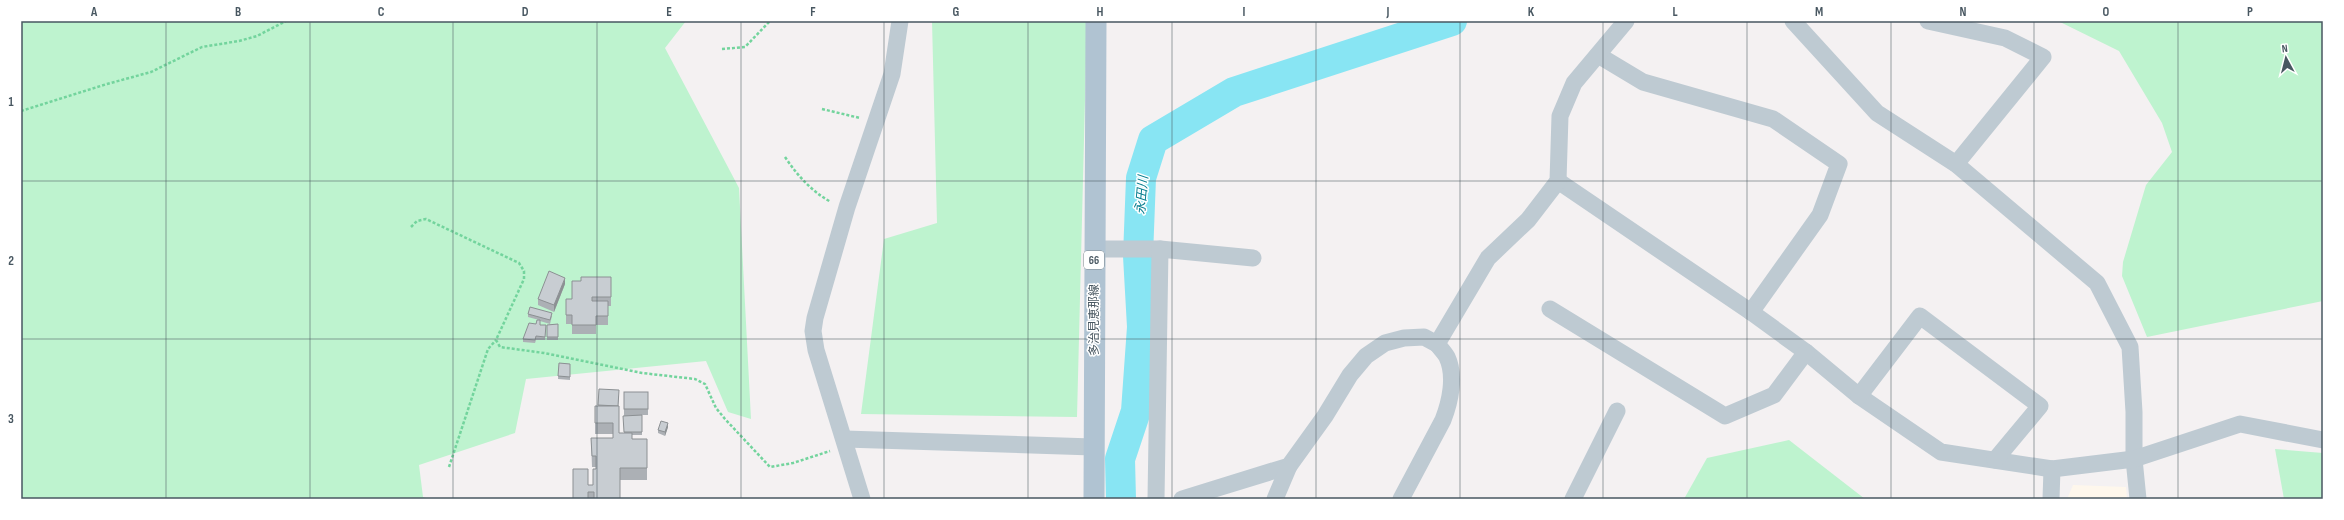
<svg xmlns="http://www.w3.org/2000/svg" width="2344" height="520" font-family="'Sofia Sans Condensed','Noto Sans JP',sans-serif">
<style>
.commercial{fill:#fef7ec}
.green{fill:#bef3cf}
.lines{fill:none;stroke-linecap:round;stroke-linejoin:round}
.river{stroke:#88e5f3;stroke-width:30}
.path{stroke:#73d49d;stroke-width:2.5;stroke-dasharray:3 2;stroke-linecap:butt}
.minor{stroke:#becad2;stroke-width:17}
.major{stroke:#b0c3d2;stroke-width:21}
.wall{fill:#acb0b5}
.shaded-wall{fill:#8c9093}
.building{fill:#c8cdd2;stroke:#8c9093}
.grid{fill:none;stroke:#485761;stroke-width:1;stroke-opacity:0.55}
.labels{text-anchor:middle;stroke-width:3;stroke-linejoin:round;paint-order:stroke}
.shield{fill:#fff;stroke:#7f8990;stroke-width:1}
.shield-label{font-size:11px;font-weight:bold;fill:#485761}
.street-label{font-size:12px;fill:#485761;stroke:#fff}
.water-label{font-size:13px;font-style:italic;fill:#067d8f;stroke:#fff}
.neatline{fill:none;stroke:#485761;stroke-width:1.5}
.grid-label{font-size:13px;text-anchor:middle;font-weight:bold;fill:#485761}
</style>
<rect width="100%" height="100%" fill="#f4f1f2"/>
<polygon class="commercial" points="2073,485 2126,487 2127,499 2067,499"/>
<g class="green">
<polygon points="21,21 686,21 665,48 739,188 751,419 728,412 706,361 526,379 515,433 419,465 423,497 429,499 21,499"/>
<polygon points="932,21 1087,21 1077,417 861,414 884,239 937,223"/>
<polygon points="2058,21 2323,21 2323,301 2147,337 2122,276 2123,262 2146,185 2172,152 2162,123 2119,51"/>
<polygon points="1789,440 1865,499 1684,499 1707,458"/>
<polygon points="2275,449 2323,453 2323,499 2284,499"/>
</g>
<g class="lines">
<polyline class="river" points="1121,499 1120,459 1136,411 1142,327 1138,256 1141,178 1153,140 1234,92 1452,21"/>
<g class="path">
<polyline points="722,49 745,47 770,21"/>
<polyline points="822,109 860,118"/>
<polyline points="21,111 107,84 151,72 202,47 239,41 257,36 286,21"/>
<path d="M785 157C798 176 811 191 831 202"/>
<polyline points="411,227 417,221 426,219 519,263 524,271 524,279 496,340 500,347 544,353 642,373 695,379 705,384 716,408 725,419 770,467 793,463 830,451"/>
<polyline points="449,467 488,349 496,340"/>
</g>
<g class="minor">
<polyline points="1793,21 1877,113 1956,164 2097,283 2130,347 2134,412 2134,459 2138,499"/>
<polyline points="1928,21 2005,38 2043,57 1956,164"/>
<polyline points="1598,55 1643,82 1773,119 1839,164 1820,215 1751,312"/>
<polyline points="1558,181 1751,312 1806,352 1859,396 1941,452 2052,469 2134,459 2240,424 2323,440"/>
<polyline points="1094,249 1160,249"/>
<polyline points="1550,309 1725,416 1774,395 1806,352"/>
<polyline points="1859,396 1920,316 2040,406 1995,460"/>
<polyline points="845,439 1093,447"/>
<polyline points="862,499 816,350 813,331 815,318 847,207 892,74 900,21"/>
<polyline points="1156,499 1160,249 1253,258"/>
<polyline points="1182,499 1289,466 1325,416 1350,375 1366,356 1385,343 1404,338 1424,337 1437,344 1488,258 1528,220 1558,181 1560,116 1574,83 1626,21"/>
<polyline points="1275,499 1289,466"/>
<path d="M1401 499 1443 420C1450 402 1456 376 1447 357 1445 353 1440 348 1437 344"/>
<polyline points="1573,499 1617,411"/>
<polyline points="2051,499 2052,469"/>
</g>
<polyline class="major" points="1094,499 1096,21"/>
</g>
<g class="wall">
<polygon points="611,277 611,306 608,306 608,325 596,325 596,334 572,334 572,324 566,324 566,299 572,299 581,281"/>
<polygon points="565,284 554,312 538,305 538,299"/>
<polygon points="528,314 552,316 550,324 540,321 540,325 546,325 545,340 536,340 535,343 523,342 523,339 536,324 539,320 528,317"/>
<polygon points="558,324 558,340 547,340 547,325"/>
<polygon points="559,363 570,364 570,380 558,379"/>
<polygon points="599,389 619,396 618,406 619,433 624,433 624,392 648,392 648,415 642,415 642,435 632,435 632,439 647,439 647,480 620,480 620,499 573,499 588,485 593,485 596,467 592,467 591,438 613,438 613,434 595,434 595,406 598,406"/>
<polygon points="668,427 665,436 658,433 658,430"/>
</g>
<g class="shaded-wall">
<polygon points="565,278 565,284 554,312 554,305"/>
<polygon points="668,423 668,427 665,436 665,432"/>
</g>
<g class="building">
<polygon points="549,271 565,278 554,305 538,299"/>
<polygon points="581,277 611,277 611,297 592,297 592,301 608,301 608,316 596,316 596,325 572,325 572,315 566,315 566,299 572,299 572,281 581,281"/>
<polygon points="530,307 552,313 550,320 528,314"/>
<polygon points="537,320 540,320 540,325 546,325 545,337 536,336 535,340 523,339 529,323 536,324"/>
<polygon points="558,324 558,337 547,337 547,325"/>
<polygon points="559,363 570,364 570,377 558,376"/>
<polygon points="599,389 619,390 618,406 598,405"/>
<rect x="624" y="392" width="24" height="17"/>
<polygon points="595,406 619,406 619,433 632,433 632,439 647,439 647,468 620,468 620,499 594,499 594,492 588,492 588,499 573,499 573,469 588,469 588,485 593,485 593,469 596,469 596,456 592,456 591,438 613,438 613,423 595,423"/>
<polygon points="642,415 642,432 624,432 623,416"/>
<polygon points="661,421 668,423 665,432 658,430"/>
</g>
<path class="grid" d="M166 21V499M310 21V499M453 21V499M597 21V499M741 21V499M884 21V499M1028 21V499M1172 21V499M1316 21V499M1460 21V499M1603 21V499M1747 21V499M1891 21V499M2034 21V499M2178 21V499M21 181H2323M21 339H2323"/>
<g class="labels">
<rect class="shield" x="1084" y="251" width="20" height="18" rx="3"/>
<g class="shield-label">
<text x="1094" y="264">66</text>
</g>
<g class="street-label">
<text transform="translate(1094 320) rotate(-90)" y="4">多治見恵那線</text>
</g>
<g class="water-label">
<text transform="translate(1141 195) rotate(-85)" y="5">永田川</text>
</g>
</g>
<rect width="2344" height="520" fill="none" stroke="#ffffff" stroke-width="44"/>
<g transform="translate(2286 58) rotate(353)" stroke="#ffffff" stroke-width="3" paint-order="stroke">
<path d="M0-3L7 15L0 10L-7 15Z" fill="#485761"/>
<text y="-6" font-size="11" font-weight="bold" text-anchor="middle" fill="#485761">N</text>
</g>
<rect x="22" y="22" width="2300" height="476" class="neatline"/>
<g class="grid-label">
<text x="94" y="16">A</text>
<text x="238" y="16">B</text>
<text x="381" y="16">C</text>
<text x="525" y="16">D</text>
<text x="669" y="16">E</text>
<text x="813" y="16">F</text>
<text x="956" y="16">G</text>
<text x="1100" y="16">H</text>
<text x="1244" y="16">I</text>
<text x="1388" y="16">J</text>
<text x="1531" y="16">K</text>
<text x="1675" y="16">L</text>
<text x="1819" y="16">M</text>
<text x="1963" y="16">N</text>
<text x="2106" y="16">O</text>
<text x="2250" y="16">P</text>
<text x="11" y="106">1</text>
<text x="11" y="265">2</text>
<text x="11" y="423">3</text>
</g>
</svg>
